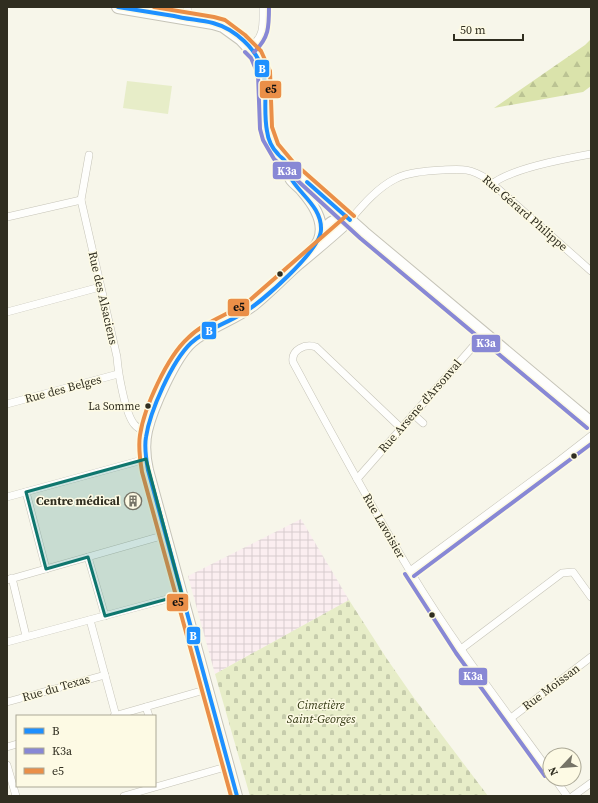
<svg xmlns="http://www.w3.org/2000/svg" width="598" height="803" font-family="'Source Serif 4',serif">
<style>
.industrial{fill:url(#industrial-grid)}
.grass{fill:#e7edc8}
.forest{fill:url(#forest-firs)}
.cemetery{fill:url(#cemetery-stones)}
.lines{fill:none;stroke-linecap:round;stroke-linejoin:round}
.minor-casing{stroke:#c6c4b8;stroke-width:8}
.secondary-casing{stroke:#c6c4b8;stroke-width:12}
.primary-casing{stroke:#c6c4b8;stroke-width:14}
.minor{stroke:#fefefc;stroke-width:7}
.secondary{stroke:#fefefc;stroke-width:10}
.primary{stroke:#fefefc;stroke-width:12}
.bus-1-casing{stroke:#fdfae4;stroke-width:7}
.bus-2-casing{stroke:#fdfae4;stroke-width:7}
.bus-3-casing{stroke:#fdfae4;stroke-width:7}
.bus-1{stroke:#1e90ff;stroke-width:4}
.bus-2{stroke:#8888d5;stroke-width:4}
.bus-3{stroke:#ea8f48;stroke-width:4}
.marked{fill:#0f766e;fill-opacity:0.2;stroke:#0f766e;stroke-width:3;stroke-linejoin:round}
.bus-dot{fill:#302e20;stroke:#fdfae4;stroke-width:1.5}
.labels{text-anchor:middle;stroke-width:3;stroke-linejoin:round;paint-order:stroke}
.bus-label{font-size:11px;fill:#302e20;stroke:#fdfae4;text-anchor:end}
.street-label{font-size:12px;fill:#302e20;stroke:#fdfae4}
.poi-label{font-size:12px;font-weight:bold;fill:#302e20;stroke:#fdfae4;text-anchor:end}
.park-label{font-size:12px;font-style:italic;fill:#2f350e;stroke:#fdfae4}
.line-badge{stroke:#fdfae4;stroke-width:1.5}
.badge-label{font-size:11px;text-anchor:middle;font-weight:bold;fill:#fff}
.pale-badge-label{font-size:11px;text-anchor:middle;font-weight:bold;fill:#111}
</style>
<defs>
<pattern id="industrial-grid" width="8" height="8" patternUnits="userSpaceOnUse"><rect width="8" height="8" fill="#fbeef0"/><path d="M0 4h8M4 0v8" fill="none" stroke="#d7ccce"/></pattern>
<pattern id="forest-firs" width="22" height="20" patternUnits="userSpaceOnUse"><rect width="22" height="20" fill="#dae3ab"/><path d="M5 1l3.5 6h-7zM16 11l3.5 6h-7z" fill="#bbc393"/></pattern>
<pattern id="cemetery-stones" width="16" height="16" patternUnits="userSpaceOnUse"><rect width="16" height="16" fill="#e7edc8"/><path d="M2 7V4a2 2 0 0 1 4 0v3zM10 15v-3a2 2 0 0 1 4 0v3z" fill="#c6ccac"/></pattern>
</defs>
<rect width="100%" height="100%" fill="#f7f6ea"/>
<polygon class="industrial" points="301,519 349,600 215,674 188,576"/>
<polygon class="grass" points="127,81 172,86 168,114 123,108"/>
<polygon class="forest" points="591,39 591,86 583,92 494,108 585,45"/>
<polygon class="cemetery" points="349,600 387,659 414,698 488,796 250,796 215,674"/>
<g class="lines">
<defs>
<g id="minor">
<polyline points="187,7 189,18"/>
<path d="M250 48C265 36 263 25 263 7"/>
<path d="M89 155 81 200 117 357C118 372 125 413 134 424 137 428 141 430 147 432"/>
<path d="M492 184C513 168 564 159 591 154"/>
<polyline points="7,217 81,200"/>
<path d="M350 220C362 206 377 188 395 179 409 172 427 171 443 170 462 169 470 168 487 179L591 271"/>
<polyline points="7,312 100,287"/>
<polyline points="7,404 118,374"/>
<polyline points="413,414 423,423"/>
<path d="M401 428 316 347C305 343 291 350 293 362 331 432 369 503 410 571 452 641 502 706 550 772"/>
<polyline points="357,479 484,334"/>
<polyline points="26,492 46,569"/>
<polyline points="7,497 146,459"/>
<polyline points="88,557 105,616"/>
<polyline points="410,571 555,464 591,436"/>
<polyline points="12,578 26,636"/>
<polyline points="7,580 165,535"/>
<polyline points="90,620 116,716"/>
<polyline points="7,642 182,595"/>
<polyline points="461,649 562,573 573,572 591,597"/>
<polyline points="7,702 105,675"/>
<polyline points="146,707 149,716"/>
<polyline points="114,716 208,689"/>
<polyline points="511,718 591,657"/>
<polyline points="7,747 17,744"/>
<polyline points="7,765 16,796"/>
<polyline points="555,779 567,796"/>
<polyline points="124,796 229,766"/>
<polyline points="573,796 591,783"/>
</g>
<g id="secondary">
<path d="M284 162C287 168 288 175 291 180 294 184 299 187 302 191 316 207 330 230 313 249"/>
<path d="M322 232C330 220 335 218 350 220"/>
<path d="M237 796 148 470C145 457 144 444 147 431 152 409 175 357 192 342 209 327 235 320 254 305 270 292 284 277 299 264 316 250 333 236 350 220"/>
</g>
<polyline id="primary" points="118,7 213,23 223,26 241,39 256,55 264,73 265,81 266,128 269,138 278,155 290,167 364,233 591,423"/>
</defs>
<use href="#minor" class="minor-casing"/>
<use href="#secondary" class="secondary-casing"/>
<use href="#primary" class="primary-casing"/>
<use href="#minor" class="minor"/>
<use href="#secondary" class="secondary"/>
<use href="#primary" class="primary"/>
<defs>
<g id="bus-1">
<path d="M118 7C137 10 155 13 174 16 186 19 200 20 213 23 235 29 257 49 263 71 268 91 263 111 267 131 268 139 272 148 278 154 280 157 283 158 285 161 288 167 288 174 292 180 302 196 322 208 321 230 320 251 262 302 243 313 226 324 206 329 191 343 172 361 150 411 146 437 144 448 146 459 148 470L237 796"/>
<polyline points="307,182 350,220"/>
</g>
<g id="bus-2">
<polyline points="245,52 251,58 258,74 260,129 263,140 274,159 360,238 587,428"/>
<path d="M254 52C269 38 269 27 269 7"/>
<polyline points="405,574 456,653 545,776"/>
<polyline points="414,576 591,444"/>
</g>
<g id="bus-3">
<polyline points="154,7 214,17 225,20 245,35 261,51 270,71 272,127 278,144 294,163 354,216"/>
<path d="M231 796 142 472C140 460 138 447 140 435 144 408 167 357 188 338 205 321 231 314 250 300L346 216"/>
</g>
</defs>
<use href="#bus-1" class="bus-1-casing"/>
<use href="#bus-2" class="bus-2-casing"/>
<use href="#bus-3" class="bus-3-casing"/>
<use href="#bus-1" class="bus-1"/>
<use href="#bus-2" class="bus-2"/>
<use href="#bus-3" class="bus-3"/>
</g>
<path class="marked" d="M146 459 182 595 105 616 88 557 46 569 26 492Z"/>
<defs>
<symbol id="building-ring" viewBox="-11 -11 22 22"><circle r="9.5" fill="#fdfae4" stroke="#767467" stroke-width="1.5"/><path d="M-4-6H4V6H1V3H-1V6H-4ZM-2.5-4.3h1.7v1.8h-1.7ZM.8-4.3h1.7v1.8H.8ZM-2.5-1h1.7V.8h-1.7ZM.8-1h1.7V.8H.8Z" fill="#767467"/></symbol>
</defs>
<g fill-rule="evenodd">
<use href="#building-ring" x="123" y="491" width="20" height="20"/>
</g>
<g class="bus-dot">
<circle cx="280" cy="274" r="3.5"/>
<circle cx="148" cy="406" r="3.5"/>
<circle cx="574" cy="456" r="3.5"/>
<circle cx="432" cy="615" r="3.5"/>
</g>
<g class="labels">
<g class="bus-label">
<text x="140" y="410">La Somme</text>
</g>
<g class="street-label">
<text transform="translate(525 213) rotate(41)" y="4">Rue Gérard Philippe</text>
<text transform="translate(103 298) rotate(77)" y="4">Rue des Alsaciens</text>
<text transform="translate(63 389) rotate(-15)" y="4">Rue des Belges</text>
<text transform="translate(420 406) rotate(-49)" y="4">Rue Arsene d'Arsonval</text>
<text transform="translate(384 526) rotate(60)" y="4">Rue Lavoisier</text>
<text transform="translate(551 687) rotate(-37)" y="4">Rue Moissan</text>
<text transform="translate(56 688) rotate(-16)" y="4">Rue du Texas</text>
</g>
<g class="poi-label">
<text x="120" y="505">Centre médical</text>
</g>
<g class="park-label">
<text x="321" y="709">Cimetière<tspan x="321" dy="14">Saint-Georges</tspan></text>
</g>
</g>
<g class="line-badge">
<rect x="254" y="59" width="16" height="19" rx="4" fill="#1e90ff"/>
<rect x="259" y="80" width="23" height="19" rx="4" fill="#ea8f48"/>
<rect x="272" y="161" width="30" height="19" rx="4" fill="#8888d5"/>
<rect x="227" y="298" width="23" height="19" rx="4" fill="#ea8f48"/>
<rect x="201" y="321" width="16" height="19" rx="4" fill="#1e90ff"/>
<rect x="471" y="334" width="30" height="19" rx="4" fill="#8888d5"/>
<rect x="166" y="593" width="23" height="19" rx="4" fill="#ea8f48"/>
<rect x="186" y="626" width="15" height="19" rx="4" fill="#1e90ff"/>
<rect x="458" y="667" width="30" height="19" rx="4" fill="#8888d5"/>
</g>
<g class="badge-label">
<text x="262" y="73">B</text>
<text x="287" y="175">K3a</text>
<text x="209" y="335">B</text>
<text x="486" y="347">K3a</text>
<text x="193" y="640">B</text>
<text x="473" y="680">K3a</text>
</g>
<g class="pale-badge-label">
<text x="271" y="93">e5</text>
<text x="239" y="311">e5</text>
<text x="178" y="606">e5</text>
</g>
<rect width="598" height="803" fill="none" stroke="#302e20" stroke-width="16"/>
<rect x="16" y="715" width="140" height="72" fill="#fdfae4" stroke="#aba896"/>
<rect x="24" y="728" width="20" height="6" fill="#1e90ff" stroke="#aba896"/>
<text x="52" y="735" font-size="12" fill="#302e20">B</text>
<rect x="24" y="748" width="20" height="6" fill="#8888d5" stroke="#aba896"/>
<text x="52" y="755" font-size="12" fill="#302e20">K3a</text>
<rect x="24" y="768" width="20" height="6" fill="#ea8f48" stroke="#aba896"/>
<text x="52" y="775" font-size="12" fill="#302e20">e5</text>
<g transform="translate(562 767) rotate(244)"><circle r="19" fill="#fdfae4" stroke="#aba896"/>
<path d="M0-3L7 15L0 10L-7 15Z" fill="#767467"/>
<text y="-6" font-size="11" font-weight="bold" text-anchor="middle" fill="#302e20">N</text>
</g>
<path d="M454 34v6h69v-6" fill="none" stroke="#302e20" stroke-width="2"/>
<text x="460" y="34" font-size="12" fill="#302e20" stroke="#fdfae4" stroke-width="3" paint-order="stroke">50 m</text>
</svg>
